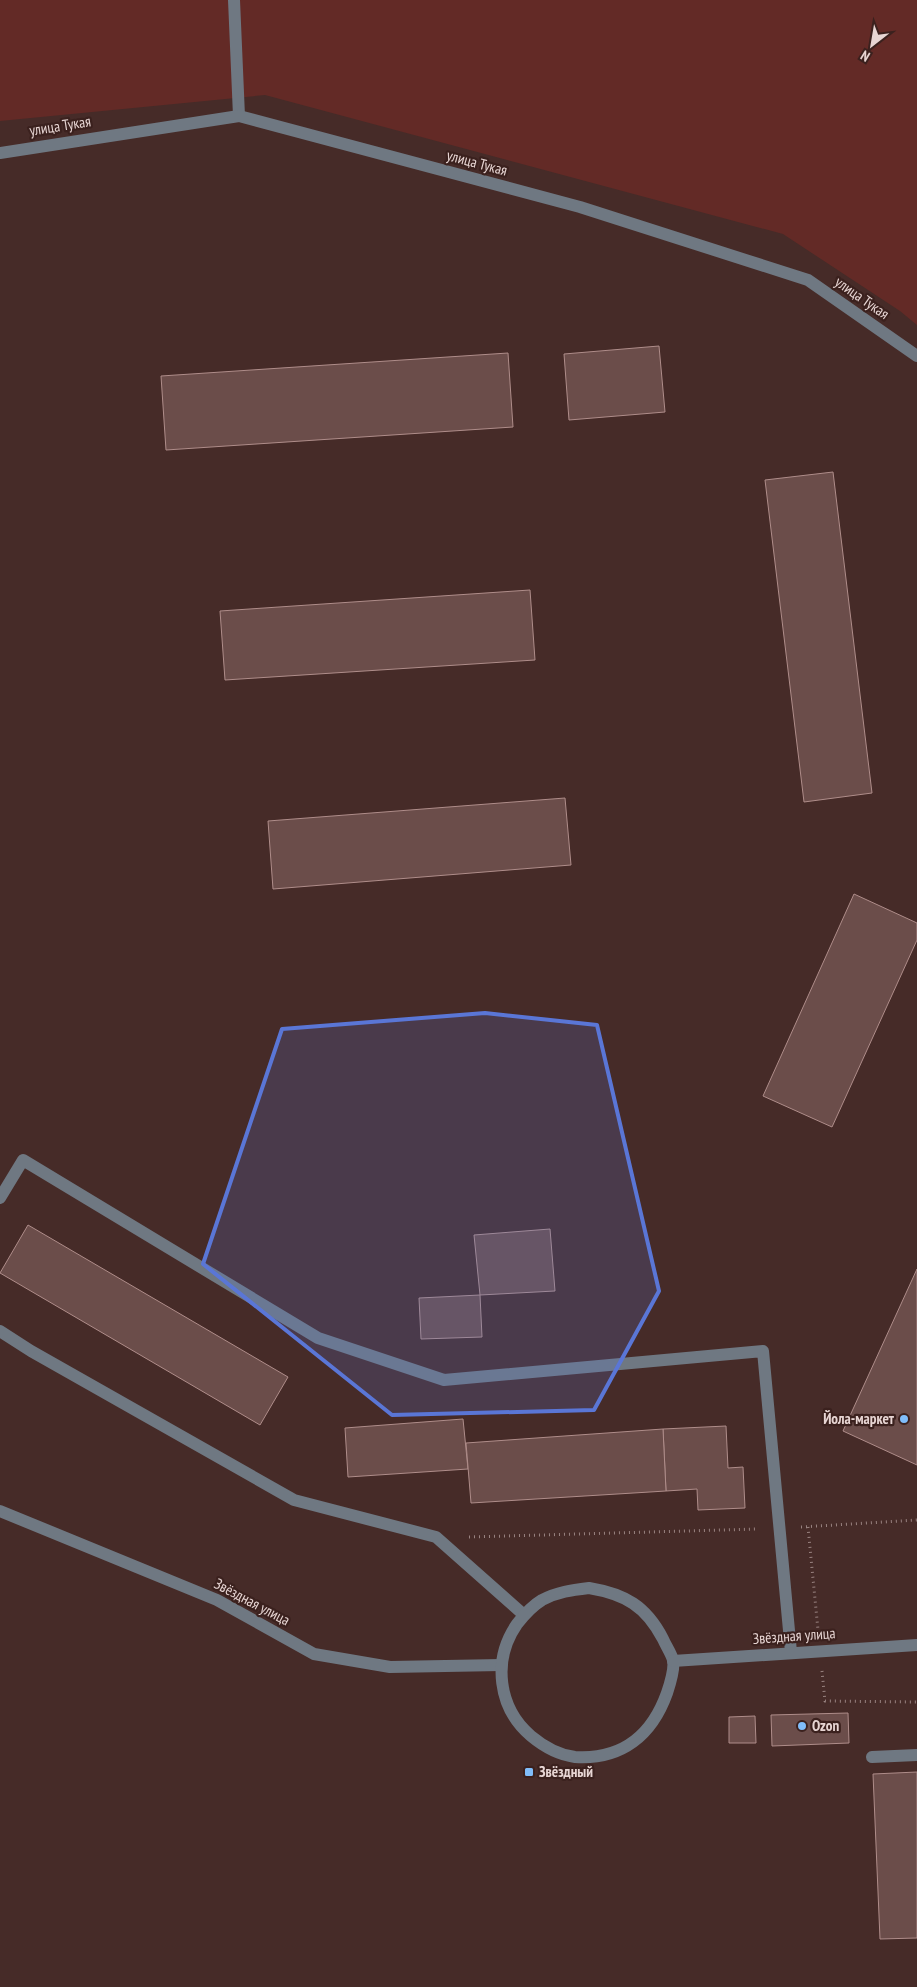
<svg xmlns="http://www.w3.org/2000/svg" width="917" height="1987" font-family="'PT Sans Narrow',sans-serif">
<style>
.green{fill:#632a26}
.building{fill:#6b4d4a;stroke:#af8d8a}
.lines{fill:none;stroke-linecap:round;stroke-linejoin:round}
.path{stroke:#998381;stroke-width:3;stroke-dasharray:1 4;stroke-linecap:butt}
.minor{stroke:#6f7882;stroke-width:12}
.marked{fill:#5a76d6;fill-opacity:0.2;stroke:#5a76d6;stroke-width:4;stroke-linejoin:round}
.poi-dot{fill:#80bdfa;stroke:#3b211e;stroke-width:2}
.labels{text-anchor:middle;stroke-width:4.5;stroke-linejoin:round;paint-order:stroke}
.street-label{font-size:15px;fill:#e7d5d3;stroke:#3b211e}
.poi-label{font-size:15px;font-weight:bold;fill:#e7d5d3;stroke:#3b211e;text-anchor:start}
</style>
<rect width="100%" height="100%" fill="#462b28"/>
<polygon class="green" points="0,0 917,0 917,325 900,311 783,234 265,95 0,121"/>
<g class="building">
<polygon points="659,346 665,412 569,420 564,354"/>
<polygon points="508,353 513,427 166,450 161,376"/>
<polygon points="833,472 872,793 804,802 765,480"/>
<polygon points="530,590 535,660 225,680 220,611"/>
<polygon points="565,798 571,865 273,889 268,821"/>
<polygon points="854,894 917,923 917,940 832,1127 763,1096"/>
<polygon points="28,1225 288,1377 260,1425 0,1273"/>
<polygon points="550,1229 555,1291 480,1295 474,1235"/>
<polygon points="917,1269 917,1465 843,1431"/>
<polygon points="480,1295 482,1337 421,1339 419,1298"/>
<polygon points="463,1419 468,1469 348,1477 345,1428"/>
<polygon points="726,1426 728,1468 743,1467 745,1508 698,1510 697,1489 666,1491 663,1429"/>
<polygon points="663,1429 666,1491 471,1503 466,1443"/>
<polygon points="848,1713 849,1743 772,1746 771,1715"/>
<polygon points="755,1716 756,1743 729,1743 729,1717"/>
<polygon points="917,1772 917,1938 880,1939 873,1774"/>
</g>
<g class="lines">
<g class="path">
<polyline points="801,1527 917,1520"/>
<polyline points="808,1527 818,1630"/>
<polyline points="469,1537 758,1529"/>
<polyline points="822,1671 825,1701 917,1702"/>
</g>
<g class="minor">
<polyline points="234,0 239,116"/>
<polyline points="0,153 239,116 580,207 808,280 917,356"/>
<polyline points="0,1198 23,1160 318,1338 444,1380 763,1351 791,1652"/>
<polyline points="0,1331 31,1351 294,1500 436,1537 524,1615"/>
<polyline points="0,1511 217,1600 314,1654 390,1667 501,1665"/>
<path d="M589 1588C625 1594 646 1606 663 1639 666 1646 671 1653 673 1660 675 1669 670 1684 667 1693 652 1735 622 1760 575 1757 559 1755 543 1746 531 1736 498 1708 492 1660 517 1624 524 1615 532 1606 542 1600 557 1592 572 1590 589 1588Z"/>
<polyline points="673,1661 917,1645"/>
<polyline points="872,1757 917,1755"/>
</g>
</g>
<path class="marked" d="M485 1013 597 1025 659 1291 594 1410 392 1415 203 1264 282 1029Z"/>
<g class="poi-dot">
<circle cx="904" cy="1419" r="5"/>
<circle cx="802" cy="1726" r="5"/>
<rect x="524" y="1767" width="10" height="10" rx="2.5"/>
</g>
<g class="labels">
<g class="street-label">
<text transform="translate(60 126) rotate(-9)" y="5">улица Тукая</text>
<text transform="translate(477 163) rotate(15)" y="5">улица Тукая</text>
<text transform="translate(862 298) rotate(35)" y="5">улица Тукая</text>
<text transform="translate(252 1602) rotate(28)" y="5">Звёздная улица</text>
<text transform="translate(794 1636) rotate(-4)" y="5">Звёздная улица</text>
</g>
<g class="poi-label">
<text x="894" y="1424" text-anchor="end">Йола-маркет</text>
<text x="812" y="1731">Ozon</text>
<text x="539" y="1777">Звёздный</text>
</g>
</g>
<g transform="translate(872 45) rotate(211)" stroke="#3b211e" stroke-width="4" paint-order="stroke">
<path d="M0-4L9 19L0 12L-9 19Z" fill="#e7d5d3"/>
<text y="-8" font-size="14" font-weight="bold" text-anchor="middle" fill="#e7d5d3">N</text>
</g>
</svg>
